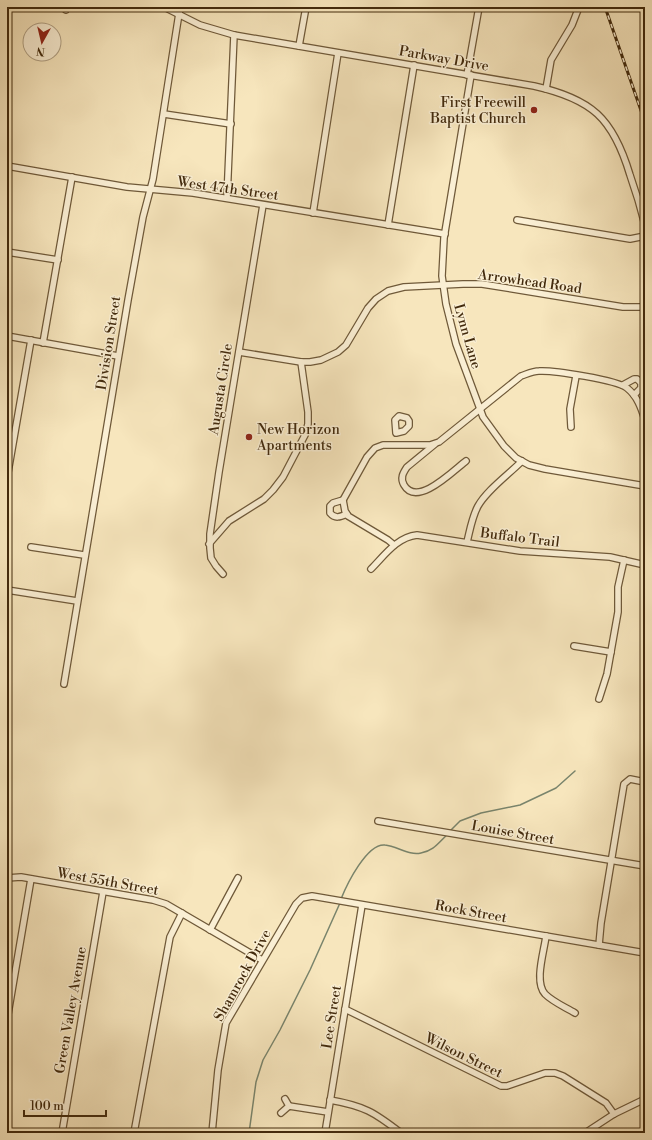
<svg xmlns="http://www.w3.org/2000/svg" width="652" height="1140" font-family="'Libre Bodoni',serif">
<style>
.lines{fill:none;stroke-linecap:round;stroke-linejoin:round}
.stream{stroke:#79846c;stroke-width:1.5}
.minor-casing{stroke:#6f5939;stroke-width:8}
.minor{stroke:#faefd4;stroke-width:5.5}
.rail-casing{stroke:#422a0d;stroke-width:3}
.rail{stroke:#faefd4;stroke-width:1.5;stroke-dasharray:4.5;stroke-linecap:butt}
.poi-dot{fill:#8f2418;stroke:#faefd4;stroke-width:1.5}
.labels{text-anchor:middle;stroke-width:3;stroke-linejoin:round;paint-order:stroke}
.street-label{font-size:14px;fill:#422a0d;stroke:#faefd4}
.poi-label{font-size:14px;fill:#422a0d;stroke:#faefd4;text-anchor:end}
</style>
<rect width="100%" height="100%" fill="#f7e6bd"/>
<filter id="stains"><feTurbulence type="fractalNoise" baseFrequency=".005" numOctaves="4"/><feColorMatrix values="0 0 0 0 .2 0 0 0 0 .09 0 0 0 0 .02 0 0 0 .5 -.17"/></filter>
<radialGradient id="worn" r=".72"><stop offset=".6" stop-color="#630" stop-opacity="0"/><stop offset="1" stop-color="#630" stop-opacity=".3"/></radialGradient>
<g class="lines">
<g class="stream">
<polyline points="450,831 460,821 481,813 520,805 556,788 575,771"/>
<path d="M341 899C347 884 367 843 385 845 397 846 409 856 421 853 434 851 439 842 448 834"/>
<polyline points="249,1133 256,1082 263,1060 280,1030 310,970 340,903"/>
</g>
<defs>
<g id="minor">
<path d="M164 7 200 25 234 35 534 86C592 99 613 118 630 175 636 192 641 209 645 225"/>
<polyline points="66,10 67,7"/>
<polyline points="299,46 306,7"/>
<polyline points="467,75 479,7"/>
<polyline points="471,75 444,238 442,276 446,304 456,344 483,417 504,446 516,458 529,465 545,469 645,486"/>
<polyline points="546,89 551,60 572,25 579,7"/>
<polyline points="164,114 231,124"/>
<polyline points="7,166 127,187 193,193 445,234"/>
<polyline points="227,198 234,35"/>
<polyline points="313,213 338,53"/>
<polyline points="517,220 630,239 645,236"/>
<polyline points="388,225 414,65"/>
<polyline points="7,252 58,260"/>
<polyline points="7,336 118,356"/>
<polyline points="43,343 72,177"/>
<polyline points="239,352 301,362 310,362 321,360 338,352 346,345 368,308 376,299 388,291 404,287 463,284 482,284 623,307 645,307"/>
<polyline points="623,385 634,379 637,379 641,383 641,388 634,395"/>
<polygon points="399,416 407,418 409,421 409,426 404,431 396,433 395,420"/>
<polyline points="571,427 570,409 576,376"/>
<path d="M435 444 407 467C403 473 400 478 404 485 417 508 454 470 466 461"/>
<polyline points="7,478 31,340"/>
<polyline points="343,500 345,511 348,516 388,540 394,545"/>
<path d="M347 514C340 517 335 519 330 513V506L333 503 343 500 367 457 375 448 383 445H430L439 442 521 376C527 374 533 371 539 371 553 370 617 380 627 388 637 396 641 407 645 420"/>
<path d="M467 542C470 530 472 517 478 506 487 490 508 475 522 461"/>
<polyline points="209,544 229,521 264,499 273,490 283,477 305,435 308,424 308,412 301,362"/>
<polyline points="31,547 84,555"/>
<path d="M371 569C384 556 397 537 417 535L520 551 610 557 645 565"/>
<polyline points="223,574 216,566 211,558 210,548 210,534 219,472 263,205"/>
<polyline points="7,590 77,601"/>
<polyline points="574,646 611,652"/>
<polyline points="64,684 128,300 143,217 153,179 180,7"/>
<polyline points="599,699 607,674 618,612 618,587 624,560"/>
<polyline points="378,821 645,866"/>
<polyline points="7,878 21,877 153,900 166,904 262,960"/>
<polyline points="210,930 238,878"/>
<path d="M546 936C544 952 534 982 545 994 553 1002 565 1007 575 1013"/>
<polyline points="599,945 601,923 624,784 630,779 645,782"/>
<polyline points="345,1009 501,1086 507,1086 545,1073 555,1073 563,1076 606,1103 614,1114"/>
<polyline points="7,1020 31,879"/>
<polyline points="285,1099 289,1106"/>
<path d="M330 1100C364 1106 374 1112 401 1133"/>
<polyline points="281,1113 289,1106 328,1112"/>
<polyline points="62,1133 103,892"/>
<polyline points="134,1133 170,937 182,913"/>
<polyline points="212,1133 218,1070 226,1023 296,904 302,898 312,896 645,953"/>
<polyline points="325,1133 362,905"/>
<polyline points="585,1133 614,1114 645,1099"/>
</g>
</defs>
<use href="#minor" class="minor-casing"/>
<use href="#minor" class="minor"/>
<defs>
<polyline id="rail" points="605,7 645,122"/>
</defs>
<use href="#rail" class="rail-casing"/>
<use href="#rail" class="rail"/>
</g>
<g class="poi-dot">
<circle cx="534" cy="110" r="4"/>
<circle cx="249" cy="437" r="4"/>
</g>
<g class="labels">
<g class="street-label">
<text transform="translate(444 58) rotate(10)" y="5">Parkway Drive</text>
<text transform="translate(228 188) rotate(8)" y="5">West 47th Street</text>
<text transform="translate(530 281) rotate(8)" y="5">Arrowhead Road</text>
<text transform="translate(468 336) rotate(74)" y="5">Lynn Lane</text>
<text transform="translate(108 343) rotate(-81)" y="5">Division Street</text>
<text transform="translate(220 389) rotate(-81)" y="5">Augusta Circle</text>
<text transform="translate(520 537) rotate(7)" y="5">Buffalo Trail</text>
<text transform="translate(513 832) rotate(10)" y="5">Louise Street</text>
<text transform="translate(108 881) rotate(10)" y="5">West 55th Street</text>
<text transform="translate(471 911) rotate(10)" y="5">Rock Street</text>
<text transform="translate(242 975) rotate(-61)" y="5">Shamrock Drive</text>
<text transform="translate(70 1010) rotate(-80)" y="5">Green Valley Avenue</text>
<text transform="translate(331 1017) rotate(-81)" y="5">Lee Street</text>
<text transform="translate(464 1055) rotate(26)" y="5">Wilson Street</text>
</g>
<g class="poi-label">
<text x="526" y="107">First Freewill<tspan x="526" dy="16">Baptist Church</tspan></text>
<text x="257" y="434" text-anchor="start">New Horizon<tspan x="257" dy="16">Apartments</tspan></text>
</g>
</g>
<rect width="652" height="1140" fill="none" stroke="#f7e6bd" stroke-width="24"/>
<rect x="8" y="8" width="636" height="1124" fill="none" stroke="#422a0d" stroke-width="2"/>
<rect x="12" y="12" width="628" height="1116" fill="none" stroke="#422a0d"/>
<g transform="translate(42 42) rotate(188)"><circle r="19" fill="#faefd4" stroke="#b0a084"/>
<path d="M0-3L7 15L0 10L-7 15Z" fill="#8f2418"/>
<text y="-6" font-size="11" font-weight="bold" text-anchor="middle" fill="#422a0d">N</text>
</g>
<path d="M24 1110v6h82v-6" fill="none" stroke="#422a0d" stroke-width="2"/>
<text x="30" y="1110" font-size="12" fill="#422a0d" stroke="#faefd4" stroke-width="3" paint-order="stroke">100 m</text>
<rect width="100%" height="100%" filter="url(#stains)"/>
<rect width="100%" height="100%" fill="url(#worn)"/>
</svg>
